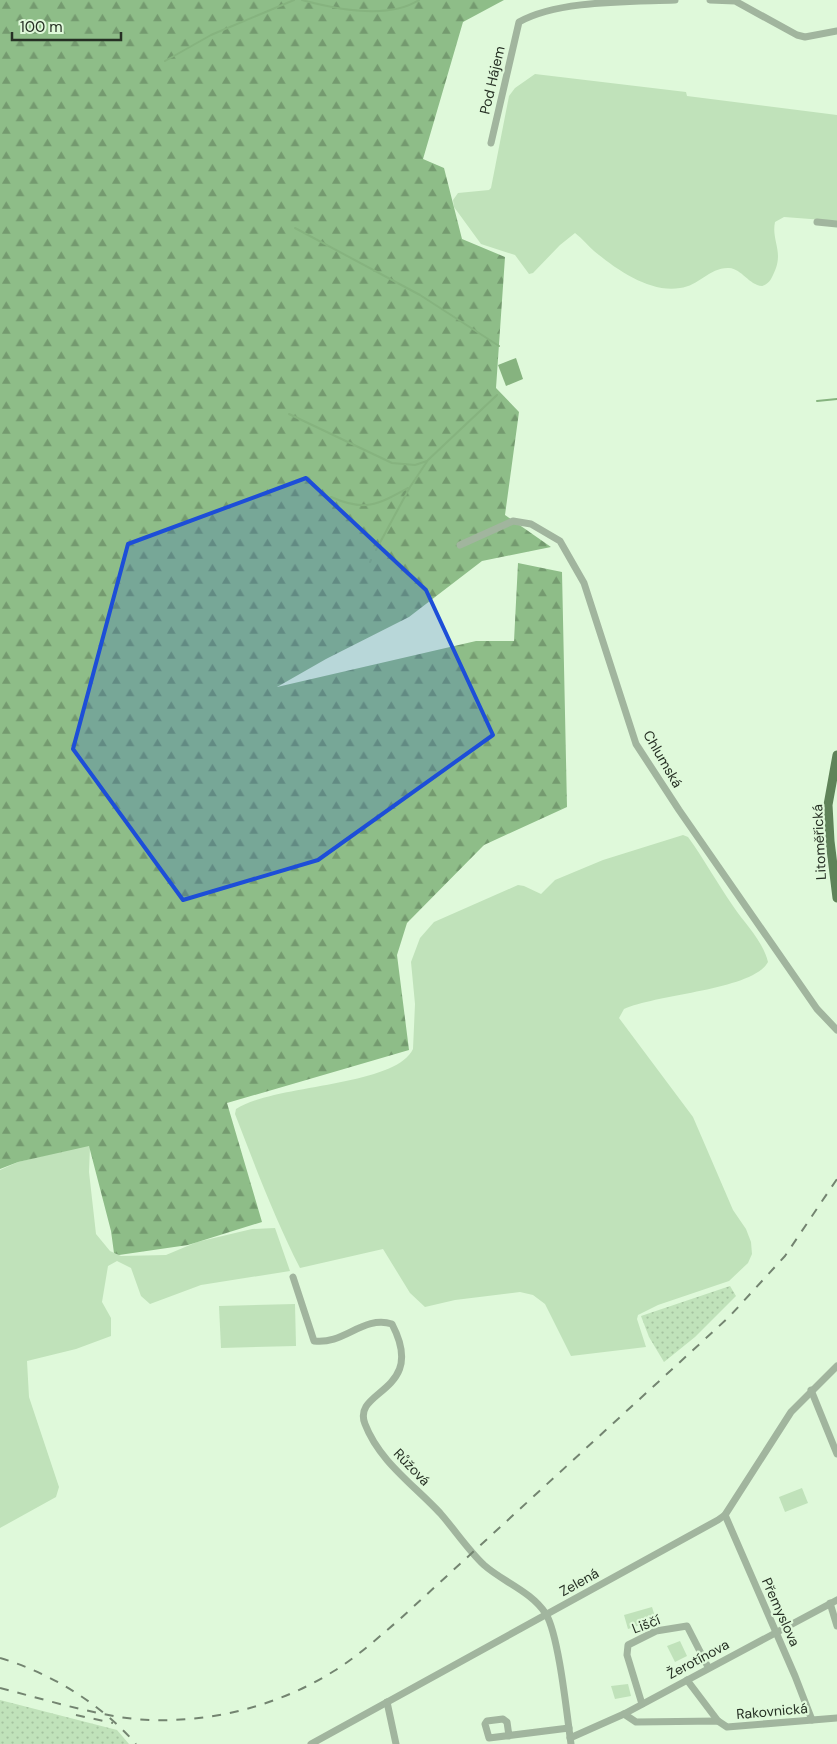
<svg xmlns="http://www.w3.org/2000/svg" width="837" height="1744" font-family="'DM Sans',sans-serif">
<style>
.green{fill:#c0e2ba}
.forest{fill:url(#forest-firs)}
.garden{fill:url(#garden-dots)}
.water{fill:#86b37f}
.lines{fill:none;stroke-linecap:round;stroke-linejoin:round}
.stream{stroke:#86b37f;stroke-width:2}
.minor{stroke:#a1b59e;stroke-width:7}
.major{stroke:#5f8359;stroke-width:9}
.rail{stroke:#738470;stroke-width:2;stroke-dasharray:9 9;stroke-linecap:butt}
.marked{fill:#1d4ed8;fill-opacity:0.2;stroke:#1d4ed8;stroke-width:4;stroke-linejoin:round}
.labels{text-anchor:middle;stroke-width:4.5;stroke-linejoin:round;paint-order:stroke}
.street-label{font-size:14px;fill:#263024;stroke:#dff9da}
</style>
<defs>
<pattern id="forest-firs" width="22" height="20" patternUnits="userSpaceOnUse" patternTransform="scale(1.25)"><rect width="22" height="20" fill="#8ebd88"/><path d="M5 1l3.5 6h-7zM16 11l3.5 6h-7z" fill="#749a6f"/></pattern>
<pattern id="garden-dots" width="8" height="8" patternUnits="userSpaceOnUse" patternTransform="scale(1.25)"><rect width="8" height="8" fill="#c0e2ba"/><path d="M2 2h.1M6 6h.1" fill="none" stroke="#a5c2a0" stroke-width="1.8" stroke-linecap="round"/></pattern>
</defs>
<rect width="100%" height="100%" fill="#dff9da"/>
<g class="green">
<path d="M535 74 686 92 687 96 837 115V221L784 217 775 222C771 241 785 252 773 275 771 280 768 284 762 286 749 285 742 269 729 268 710 267 699 286 680 288 650 293 617 270 594 251 588 246 582 238 575 233L560 245 533 273 529 274 515 255 481 244 454 207 453 200 458 193 489 190 491 188 509 96 515 88Z"/>
<path d="M683 835 688 837C704 859 717 883 733 906 745 924 763 941 768 962 753 990 657 994 624 1009L619 1018 693 1117 733 1210 746 1229 751 1242 752 1254 748 1263 729 1281 658 1305 638 1315 637 1319 646 1347 571 1356 545 1304 533 1295 520 1292 455 1300 425 1307 410 1293 383 1249 300 1268C275 1219 255 1166 235 1114L236 1109C274 1084 395 1087 413 1049L415 1004 411 962 420 938 434 922 518 885 524 886 541 894 555 880 603 860Z"/>
<polygon points="87,1145 90,1147 89,1172 96,1234 110,1251 121,1256 166,1255 197,1242 252,1229 275,1228 290,1271 201,1285 150,1304 141,1296 131,1268 117,1261 108,1266 102,1302 111,1318 111,1336 76,1349 27,1361 29,1397 59,1487 56,1497 0,1528 0,1170 18,1162"/>
<polygon points="295,1304 296,1346 221,1348 219,1306"/>
<polygon points="802,1488 808,1503 785,1512 779,1497"/>
<polygon points="652,1607 656,1620 628,1629 624,1615"/>
<polygon points="680,1641 687,1656 675,1662 667,1646"/>
<polygon points="628,1684 631,1696 615,1699 611,1686"/>
</g>
<polygon class="forest" points="0,0 504,0 463,22 423,159 444,168 462,239 505,257 496,388 519,412 505,515 551,547 482,561 409,617 326,659 277,687 476,641 514,641 518,563 562,572 567,807 484,845 407,923 397,955 409,1050 227,1103 262,1222 188,1245 119,1255 114,1253 111,1231 89,1146 18,1162 0,1169"/>
<g class="garden">
<polygon points="730,1286 736,1296 695,1337 664,1362 649,1337 641,1316"/>
<polygon points="0,1700 117,1730 129,1744 0,1744"/>
</g>
<polygon class="water" points="516,358 523,379 506,386 498,365"/>
<g class="lines">
<g class="stream">
<path d="M302 0C335 9 388 20 419 0"/>
<polyline points="165,61 211,35 294,0"/>
<polyline points="295,228 420,295 499,346"/>
<polyline points="817,401 837,399"/>
<polyline points="289,414 392,463 415,465 427,461"/>
<path d="M331 497C365 512 377 505 408 488"/>
<polyline points="376,550 410,487 428,460 497,395"/>
<polyline points="370,562 371,560"/>
</g>
<g class="minor">
<polyline points="710,0 735,1 797,35 805,37 837,31"/>
<path d="M491 143 519 22C558 0 629 2 675 0"/>
<polyline points="817,222 837,224"/>
<polyline points="460,545 513,521 531,524 560,541 584,583 636,744 679,810 817,1009 837,1030"/>
<path d="M293 1277 314 1341C344 1345 363 1315 392 1324 428 1393 351 1389 365 1424 379 1461 414 1485 440 1513 455 1530 468 1550 484 1565 503 1582 531 1591 546 1614 559 1636 567 1716 571 1744"/>
<polyline points="811,1390 837,1454"/>
<polyline points="725,1515 795,1676 812,1720"/>
<polyline points="830,1603 837,1626"/>
<polyline points="687,1680 718,1721"/>
<polyline points="387,1702 396,1744"/>
<polyline points="642,1704 627,1655 628,1645 656,1631 687,1626 708,1667"/>
<polyline points="624,1714 636,1722 718,1721 727,1727 837,1718"/>
<polyline points="509,1736 507,1722 503,1719 487,1721 485,1724 489,1738 569,1728"/>
<polyline points="570,1738 624,1714 837,1600"/>
<polyline points="311,1744 718,1520 725,1515 791,1412 837,1366"/>
</g>
<polyline class="major" points="837,755 828,805 830,841 837,898"/>
<g class="rail">
<path d="M0 1658C51 1673 101 1704 136 1744"/>
<path d="M0 1688C39 1698 78 1710 119 1717 192 1728 272 1710 334 1671 358 1656 379 1637 400 1619L729 1317 785 1256 837 1179"/>
<polyline points="76,1715 113,1723"/>
</g>
</g>
<path class="marked" d="M306 478 426 590 493 735 318 860 183 900 73 749 128 544Z"/>
<g class="labels">
<g class="street-label">
<text transform="translate(492 80) rotate(-77)" y="5">Pod Hájem</text>
<text transform="translate(663 759) rotate(60)" y="5">Chlumská</text>
<text transform="translate(819 842) rotate(-93)" y="5">Litoměřická</text>
<text transform="translate(412 1467) rotate(46)" y="5">Růžová</text>
<text transform="translate(579 1582) rotate(-29)" y="5">Zelená</text>
<text transform="translate(781 1612) rotate(66)" y="5">Přemyslova</text>
<text transform="translate(646 1624) rotate(-21)" y="5">Liščí</text>
<text transform="translate(698 1659) rotate(-28)" y="5">Žerotínova</text>
<text transform="translate(772 1711) rotate(-5)" y="5">Rakovnická</text>
</g>
</g>
<path d="M12 32v8h109v-8" fill="none" stroke="#263024" stroke-width="2.5"/>
<text x="20" y="32" font-size="15" fill="#263024" stroke="#dff9da" stroke-width="4" paint-order="stroke">100 m</text>
</svg>
